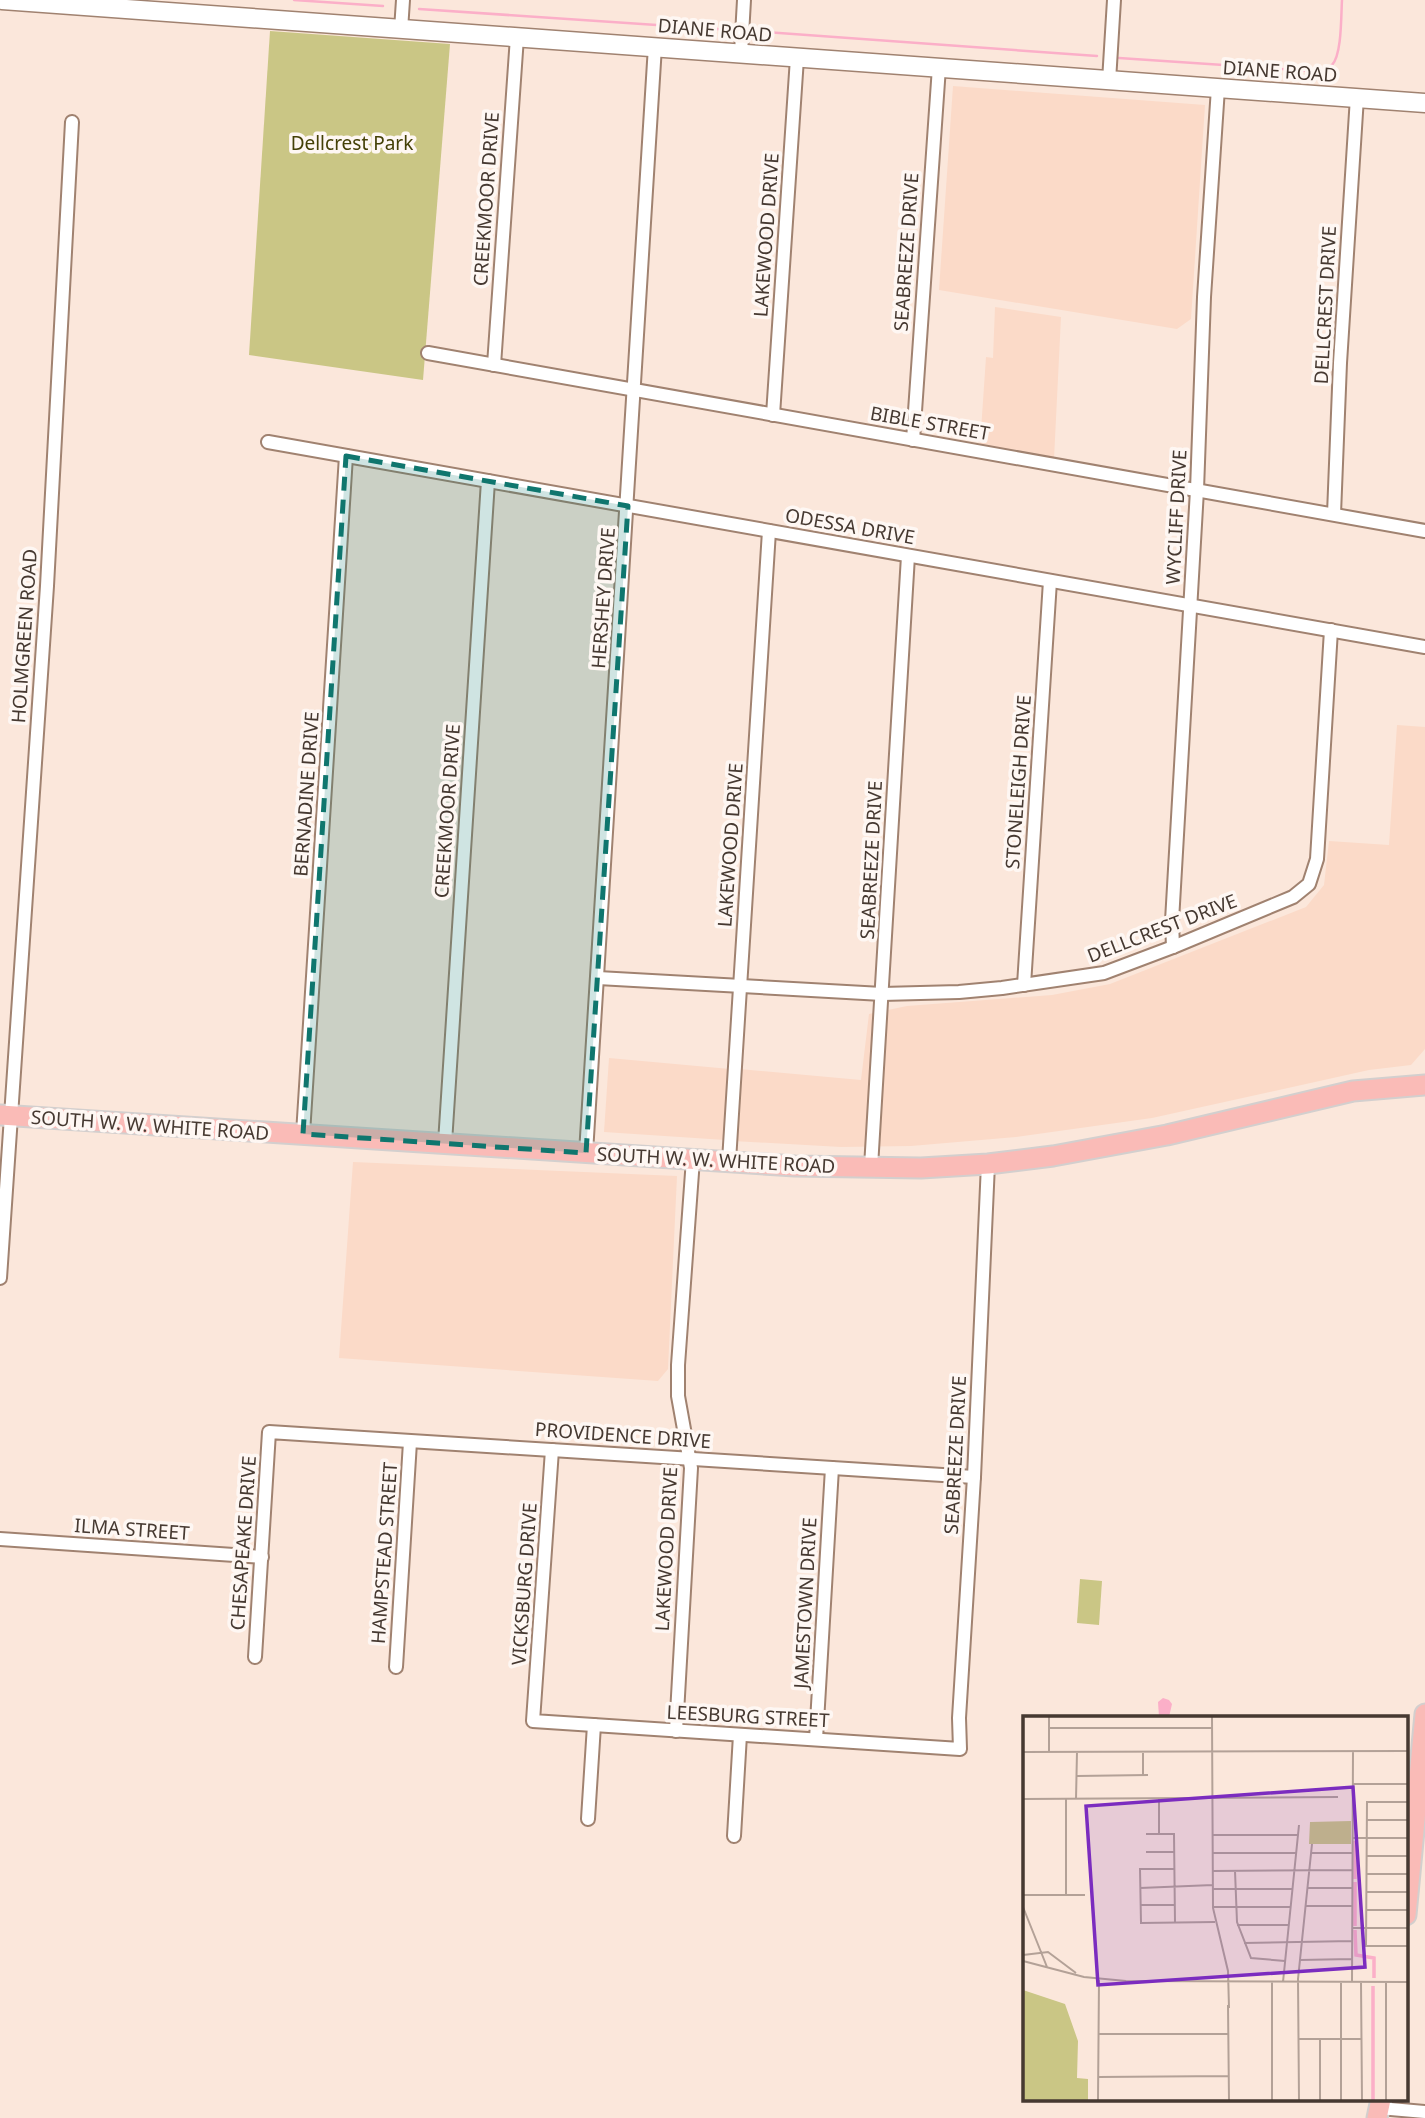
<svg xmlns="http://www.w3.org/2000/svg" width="1425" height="2118" font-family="'Noto Sans',sans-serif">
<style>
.built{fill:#fbdac8}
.green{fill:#cac685}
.water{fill:#fbafc8}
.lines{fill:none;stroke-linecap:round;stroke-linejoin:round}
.stream{stroke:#fbafc8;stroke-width:2.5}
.street-casing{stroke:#a08270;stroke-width:16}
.secondary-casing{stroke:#a08270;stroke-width:21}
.primary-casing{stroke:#d3cfce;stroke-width:23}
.street{stroke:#fff;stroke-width:12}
.secondary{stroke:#fff;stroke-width:18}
.primary{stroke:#fabbb7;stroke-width:19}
.marked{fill:#0f766e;fill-opacity:0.2;stroke:#0f766e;stroke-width:5;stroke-dasharray:14 9;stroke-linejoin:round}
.labels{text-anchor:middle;stroke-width:7;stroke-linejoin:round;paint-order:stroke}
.street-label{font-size:19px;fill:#463931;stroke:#fef7f3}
.park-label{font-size:19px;fill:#444006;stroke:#fef7f3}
.inset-river{fill:none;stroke:#fbafc8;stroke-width:3.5}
.inset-road{fill:none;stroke:#b3a197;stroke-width:2}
.view{fill:#7b2cbf;fill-opacity:0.15;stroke:#7b2cbf;stroke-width:3.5}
.inset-edge{fill:none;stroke:#463931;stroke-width:3.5}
</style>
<rect width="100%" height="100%" fill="#fbe7db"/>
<g class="built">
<polygon points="953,86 1205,105 1191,319 1177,329 939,290"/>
<polygon points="995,307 1061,317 1054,459 980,445 986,357 993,358"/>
<polygon points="1397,725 1425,727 1425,1049 1411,1065 1369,1070 1152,1118 1016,1137 911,1146 841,1147 733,1141 739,1069 861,1080 869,1014 907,1006 1052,995 1110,984 1306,907 1324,885 1329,841 1389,845"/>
<polygon points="609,1058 730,1069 725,1140 604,1132"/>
<polygon points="353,1162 677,1176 668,1369 658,1381 339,1358"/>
</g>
<g class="green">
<polygon points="270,31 450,44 423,380 249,355"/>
<polygon points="1080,1579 1102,1581 1099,1625 1077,1623"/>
</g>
<polygon class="water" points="1163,1698 1169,1700 1172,1704 1169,1717 1159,1717 1158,1702"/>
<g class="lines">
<g class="stream">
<polyline points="294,0 383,6"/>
<polyline points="419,9 731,30"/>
<polyline points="752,31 1097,56"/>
<path d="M1119 58 1311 71C1319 70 1326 70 1332 65 1342 55 1341 15 1342 0"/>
</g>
<defs>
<g id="street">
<polyline points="401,30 403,0"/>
<polyline points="741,53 744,0"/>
<polyline points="1109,81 1114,0"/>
<polyline points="428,353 1425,531"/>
<polyline points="494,365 517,37"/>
<polyline points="773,415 797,58"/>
<polyline points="913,440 939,67"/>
<polyline points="268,442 1425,647"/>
<polyline points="1334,514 1340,363 1357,97"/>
<polyline points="1173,947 1172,921 1197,490 1204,297 1218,88"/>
<polyline points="598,978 882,994 959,992 1002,988 1104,973 1173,947 1293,897 1309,884 1317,859 1331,630"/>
<polyline points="1024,985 1050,581"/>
<polyline points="303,1134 346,456"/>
<polyline points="445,1143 488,481"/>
<polyline points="586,1153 655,46"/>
<polyline points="729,1161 769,531"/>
<polyline points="871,1167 908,556"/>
<polyline points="0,1278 47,586 72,122"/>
<polyline points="552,1450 533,1721 960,1749 959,1718 974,1477 988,1164"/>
<polyline points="0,1539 262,1557"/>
<polyline points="255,1657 269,1432 974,1477"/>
<polyline points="396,1667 410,1442"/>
<polyline points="676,1731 691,1468 678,1396 678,1365 693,1159"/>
<polyline points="816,1739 832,1468"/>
<polyline points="588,1819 594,1725"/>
<polyline points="734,1836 740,1735"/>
<polyline points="1379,2108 1425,2112"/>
</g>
<polyline id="secondary" points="2,0 1425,103"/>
<g id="primary">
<polyline points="0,1115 795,1166 921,1168 988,1164 1053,1156 1167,1135 1353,1091 1425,1085"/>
<polyline points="1406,1915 1425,1714"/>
<polyline points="1377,2118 1381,2099"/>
</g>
</defs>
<use href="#street" class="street-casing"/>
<use href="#secondary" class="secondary-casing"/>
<use href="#primary" class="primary-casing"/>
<use href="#street" class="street"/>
<use href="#secondary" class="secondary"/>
<use href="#primary" class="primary"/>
</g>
<path class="marked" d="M346 456 628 506 586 1153 303 1134Z"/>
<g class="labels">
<g class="street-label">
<text transform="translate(715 30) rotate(5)" y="7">DIANE ROAD</text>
<text transform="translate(1280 71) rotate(4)" y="7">DIANE ROAD</text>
<text transform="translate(486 199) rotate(-86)" y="7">CREEKMOOR DRIVE</text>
<text transform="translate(766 235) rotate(-86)" y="7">LAKEWOOD DRIVE</text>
<text transform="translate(906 252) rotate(-86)" y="7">SEABREEZE DRIVE</text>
<text transform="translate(1325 305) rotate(-87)" y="7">DELLCREST DRIVE</text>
<text transform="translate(930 423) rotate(10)" y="7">BIBLE STREET</text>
<text transform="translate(1176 517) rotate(-87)" y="7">WYCLIFF DRIVE</text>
<text transform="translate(850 526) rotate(10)" y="7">ODESSA DRIVE</text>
<text transform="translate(603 598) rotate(-86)" y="7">HERSHEY DRIVE</text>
<text transform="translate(24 636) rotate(-86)" y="7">HOLMGREEN ROAD</text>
<text transform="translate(1018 782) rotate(-86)" y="7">STONELEIGH DRIVE</text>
<text transform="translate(306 794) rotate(-86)" y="7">BERNADINE DRIVE</text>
<text transform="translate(447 811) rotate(-86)" y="7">CREEKMOOR DRIVE</text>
<text transform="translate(730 845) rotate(-86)" y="7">LAKEWOOD DRIVE</text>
<text transform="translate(871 860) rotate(-87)" y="7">SEABREEZE DRIVE</text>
<text transform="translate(1162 928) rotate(-21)" y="7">DELLCREST DRIVE</text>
<text transform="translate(150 1125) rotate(4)" y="7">SOUTH W. W. WHITE ROAD</text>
<text transform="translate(716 1160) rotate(3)" y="7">SOUTH W. W. WHITE ROAD</text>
<text transform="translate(623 1435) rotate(4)" y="7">PROVIDENCE DRIVE</text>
<text transform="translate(955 1455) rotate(-87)" y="7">SEABREEZE DRIVE</text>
<text transform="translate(132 1529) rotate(4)" y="7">ILMA STREET</text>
<text transform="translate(243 1543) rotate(-86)" y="7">CHESAPEAKE DRIVE</text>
<text transform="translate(666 1549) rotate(-87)" y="7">LAKEWOOD DRIVE</text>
<text transform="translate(384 1553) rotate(-86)" y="7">HAMPSTEAD STREET</text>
<text transform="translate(524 1584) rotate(-86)" y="7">VICKSBURG DRIVE</text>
<text transform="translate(805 1603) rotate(-87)" y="7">JAMESTOWN DRIVE</text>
<text transform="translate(748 1716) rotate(3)" y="7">LEESBURG STREET</text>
</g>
<g class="park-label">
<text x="352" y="150">Dellcrest Park</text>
</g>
</g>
<g transform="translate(1023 1716)">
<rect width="385" height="385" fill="#fbe7db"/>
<path d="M328 105V128H286L287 106ZM0 274 42 288 55 325 54 362 65 363V384H0Z" fill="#cac685"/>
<path class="inset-river" d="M332 125V163M332 210V166M332 214 333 239 351 242V262M350 384V270"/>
<path class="inset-road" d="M26 1V36M189 1 190 192 205 255 206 292M26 12H189M0 36 385 35M120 59V36M54 60 125 59M330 68H385M136 82V118M0 83 315 81M53 83 54 36M385 86H344L343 230H385M344 104H385M123 118H151L152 207M189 119H275M330 122H385M123 136H151M189 137H273M288 137H330M344 140H385M152 153H117L118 207 192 206M190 155 330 154M212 155 214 206 228 242 262 245M344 158H385M117 172 190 169M284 172H330M190 173H270M344 176H385M0 179H62M43 179V83M117 189H152M282 190H330M0 191 24 251M190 191H268M344 194H385M214 209H266M329 212H385M221 227 329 225M0 239 25 236 53 257M277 244 329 243M0 245 61 261 103 265 385 266M249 266V384M260 266 276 109M318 266V384M329 266 330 35M338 266 339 384M363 266V384M205 289 206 384M75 318H206M276 323H339M297 323V384M75 361 206 360M75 384 76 264M276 384 275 263 289 128"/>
<path class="view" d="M330 71 342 251 75 269 63 90Z"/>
<rect width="385" height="385" class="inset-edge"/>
</g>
</svg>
